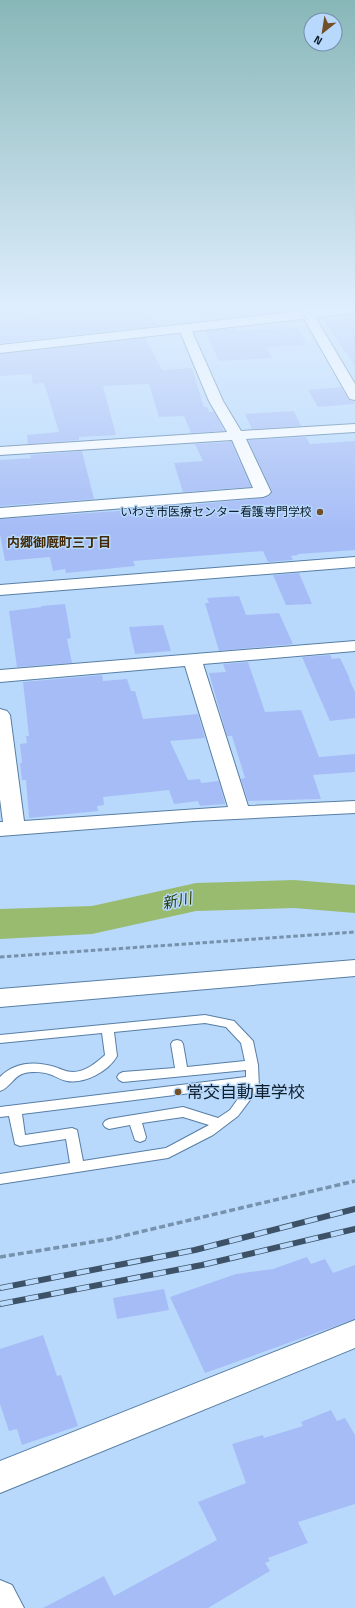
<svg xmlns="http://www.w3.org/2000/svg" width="355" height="1608" font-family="'Titillium Web','Noto Sans JP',sans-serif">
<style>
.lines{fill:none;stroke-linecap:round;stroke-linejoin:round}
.river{fill:#98bb6f;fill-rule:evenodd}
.building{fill:#a6bcf6}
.service-casing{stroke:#577ea5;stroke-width:2}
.minor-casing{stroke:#577ea5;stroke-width:2}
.tertiary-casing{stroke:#577ea5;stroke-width:2}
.primary-casing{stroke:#577ea5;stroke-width:2}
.path-far1{stroke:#7792ad;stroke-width:3;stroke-dasharray:4.5 2.5;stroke-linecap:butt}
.path{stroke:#7792ad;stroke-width:3.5;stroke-dasharray:6 3;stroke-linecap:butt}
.service{fill:#fff;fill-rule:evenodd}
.minor{fill:#fff;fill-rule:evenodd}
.tertiary{fill:#fff;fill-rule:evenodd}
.primary{fill:#fff;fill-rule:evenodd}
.rail-casing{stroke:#3d5266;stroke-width:6}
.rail{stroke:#b8d9fc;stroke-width:4.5;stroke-dasharray:13;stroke-linecap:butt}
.path-bridge{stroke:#7792ad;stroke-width:1.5;stroke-dasharray:2.5 1.5;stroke-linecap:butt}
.poi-dot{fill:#714f27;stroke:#b8d9fc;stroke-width:1.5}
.labels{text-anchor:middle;stroke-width:3;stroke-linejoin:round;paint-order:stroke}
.far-poi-label{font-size:12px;fill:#0f1f2e;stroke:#b8d9fc;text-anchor:end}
.far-neighbourhood-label{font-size:13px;font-weight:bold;fill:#422907;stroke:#b8d9fc}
.water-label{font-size:15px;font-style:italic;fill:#273d04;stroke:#b8d9fc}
.near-poi-label{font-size:17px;fill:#0f1f2e;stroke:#b8d9fc;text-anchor:start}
</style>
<rect width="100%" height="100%" fill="#b8d9fc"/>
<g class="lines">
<polygon class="river" points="294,880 355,885 355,913 294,908 196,911 92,934 0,939 0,909 92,906 196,883"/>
</g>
<g class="building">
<polygon points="39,307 141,307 157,326 0,343 0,309 38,315"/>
<polygon points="194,307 217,307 226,318 200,321"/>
<polygon points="355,317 355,366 324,320"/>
<polygon points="298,327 306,345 266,347 272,358 219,361 205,331 235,328 237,331"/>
<polygon points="145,338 162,370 192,368 204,407 207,407 209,412 214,412 224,431 191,433 184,416 159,417 149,384 103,386 116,435 79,437 79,440 28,444 27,435 59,432 44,383 33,384 31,374 0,376 0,354"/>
<polygon points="341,387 349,400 353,401 355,404 318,407 308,390"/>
<polygon points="294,411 301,426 252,429 245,414"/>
<polygon points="306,437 310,444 355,441 355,550 298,554 298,555 291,556 293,560 268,562 263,551 133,561 135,566 66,573 65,569 53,571 50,557 5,561 0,534 0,519 148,509 263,498 269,496 272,491 248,440"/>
<polygon points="231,442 251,487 183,492 174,463 203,461 195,444"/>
<polygon points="82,451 94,499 0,506 0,460 31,458 30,455"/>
<polygon points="299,573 312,604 286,605 273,575"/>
<polygon points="239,596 246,615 279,613 293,644 219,651 205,603 209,603 207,598"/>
<polygon points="65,604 71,638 67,639 72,663 17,667 9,611 42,607 41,606"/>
<polygon points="163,625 171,651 135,654 129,627"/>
<polygon points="330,655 332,659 340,658 350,679 349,679 355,692 355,718 330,721 302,657"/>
<polygon points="248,662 265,712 301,710 319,757 355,754 355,772 313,775 321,799 248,801 241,779 245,778 232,736 227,736 209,673 226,672 223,664"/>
<polygon points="102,675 103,681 127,679 131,691 135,691 143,719 198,714 205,738 170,741 188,780 200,779 201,783 219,781 225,804 200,806 198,801 174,804 169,790 103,797 104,805 97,806 98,811 29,818 26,780 22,780 20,763 22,763 20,744 27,743 26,736 29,736 23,682"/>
<polygon points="307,1257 311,1264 325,1259 333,1273 355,1265 355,1319 205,1373 170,1297 236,1274 273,1269"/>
<polygon points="164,1289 169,1310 117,1319 113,1298"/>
<polygon points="43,1335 57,1376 61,1375 78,1426 22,1445 17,1429 9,1431 0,1404 0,1349"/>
<polygon points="331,1410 337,1421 345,1418 355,1435 355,1504 298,1522 308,1543 268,1558 270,1561 265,1563 270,1571 208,1608 43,1608 104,1576 114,1596 217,1540 198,1502 246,1483 232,1444 263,1435 264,1438 303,1426 301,1422"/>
</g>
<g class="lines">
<defs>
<path id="service" d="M205 1015 234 1021 253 1041 258 1065 259 1088 238 1116 213 1135 168 1158 0 1184V1174L70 1163 66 1139 20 1146 15 1144 9 1116 0 1117V1107L246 1077V1070L123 1082 119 1080 117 1077 119 1074 123 1072 175 1068 171 1044 173 1041 177 1040 181 1041 183 1044 187 1067 245 1061 241 1043 226 1027 205 1023 114 1032 117 1056C108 1072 84 1084 67 1081 61 1080 57 1077 52 1075 45 1072 33 1071 25 1073 14 1075 10 1088 0 1091V1077C15 1062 35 1061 55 1067 61 1069 66 1072 73 1072 85 1072 96 1063 105 1055L102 1033 0 1043V1035ZM247 1086 230 1110 218 1118 183 1107 109 1119 105 1121 103 1124 105 1127 109 1129 130 1125 135 1140 140 1142 145 1140 146 1137 142 1123 183 1117 209 1125 166 1148 83 1161 77 1130 72 1128 25 1135 22 1114Z"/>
<g id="minor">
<polygon points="295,307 308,307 314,315 355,384 355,400 350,399 348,396 303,317"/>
<polygon points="185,325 189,326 191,329 223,401 241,431 355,424 355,432 246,439 271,492 268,495 263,497 0,518 0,508 253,488 232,440 0,455 0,447 227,432 209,401 179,329 181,326"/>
<polygon points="355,641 355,651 203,664 248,806 355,801 355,813 194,821 0,836 0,822 3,822 0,799 0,709 7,711 10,715 24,821 228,807 185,666 0,682 0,670"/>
<polygon points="355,960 355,976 0,1007 0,989"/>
<polygon points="0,1580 12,1585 24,1608 0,1608"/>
</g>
<g id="tertiary">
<polygon points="355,557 355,567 0,595 0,585"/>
<polygon points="355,1320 355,1348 0,1493 0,1461"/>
</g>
<polygon id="primary" points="337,307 355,307 355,313 0,353 0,345"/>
</defs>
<use href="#service" class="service-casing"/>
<use href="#minor" class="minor-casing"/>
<use href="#tertiary" class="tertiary-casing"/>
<use href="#primary" class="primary-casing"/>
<polyline class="path-far1" points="0,957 355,932"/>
<polyline class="path" points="0,1257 110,1239 355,1181"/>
<use href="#service" class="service"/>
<use href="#minor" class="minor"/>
<use href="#tertiary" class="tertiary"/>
<use href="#primary" class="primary"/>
<defs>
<g id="rail">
<polyline points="0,1288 195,1250 355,1209"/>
<polyline points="0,1304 202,1265 355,1229"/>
</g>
</defs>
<use href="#rail" class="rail-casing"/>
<use href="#rail" class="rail"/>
<polyline class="path-bridge" points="299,309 309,322"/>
</g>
<linearGradient id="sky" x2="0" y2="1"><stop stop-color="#88b7b8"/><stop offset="0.58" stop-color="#dfeefe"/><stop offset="1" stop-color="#dfeefe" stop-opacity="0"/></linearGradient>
<rect width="355" height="532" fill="url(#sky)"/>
<g class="poi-dot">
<circle cx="320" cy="512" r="4"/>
<circle cx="178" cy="1092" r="4"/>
</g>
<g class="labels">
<g class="far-poi-label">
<text x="312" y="516">いわき市医療センター看護専門学校</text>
</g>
<g class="far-neighbourhood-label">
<text x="59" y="547">内郷御厩町三丁目</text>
</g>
<g class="water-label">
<text transform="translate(177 901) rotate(-12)" y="5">新川</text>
</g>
<g class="near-poi-label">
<text x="186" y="1098">常交自動車学校</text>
</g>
</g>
<g transform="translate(323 32) rotate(210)"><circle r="19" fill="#b8d9fc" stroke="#748faa"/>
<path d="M0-3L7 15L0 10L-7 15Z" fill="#714f27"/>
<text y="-6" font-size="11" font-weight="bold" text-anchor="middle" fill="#0f1f2e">N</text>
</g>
</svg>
